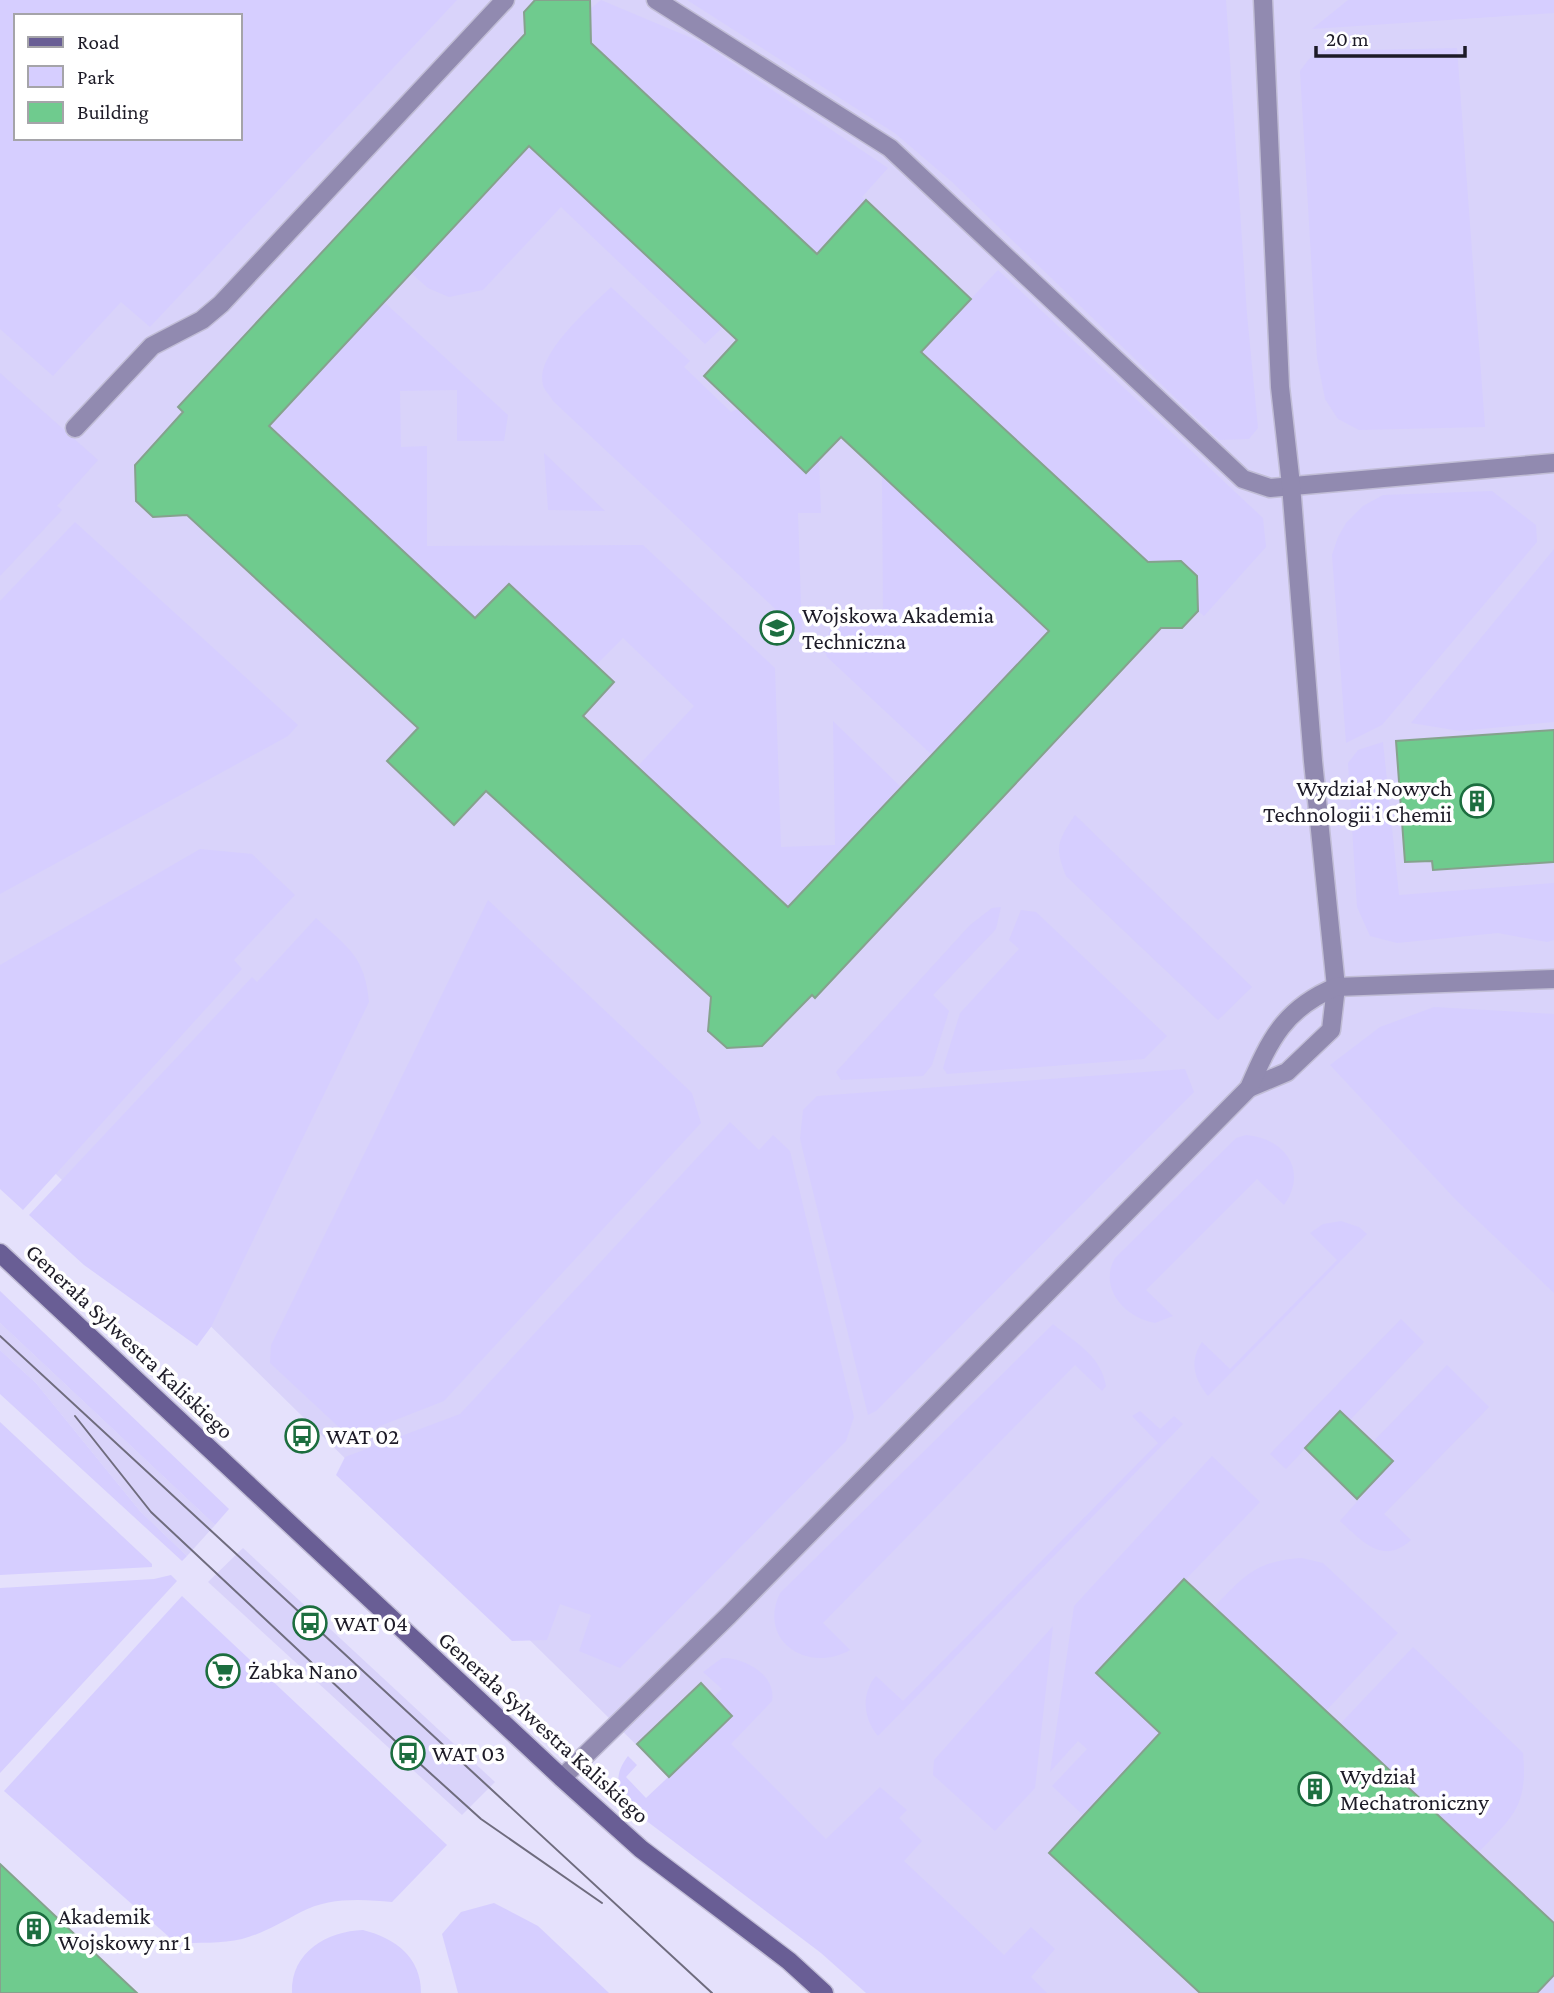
<svg xmlns="http://www.w3.org/2000/svg" width="1554" height="1993" font-family="'Crimson Pro',serif">
<style>
.built{fill:#d9d3fa;fill-rule:evenodd}
.green{fill:#d6ceff;fill-rule:evenodd}
.building{fill:#6fcb8e;stroke:#85a28d;stroke-width:2;fill-rule:evenodd}
.lines{fill:none;stroke-linecap:round;stroke-linejoin:round}
.lane-casing{stroke:#c1bdd6;stroke-width:21}
.secondary-casing{stroke:#c1bdd6;stroke-width:21}
.lane{stroke:#918ab0;stroke-width:18}
.secondary{stroke:#695e95;stroke-width:18}
.tram{stroke:#6f6c7e;stroke-width:2}
.labels{text-anchor:middle;stroke-width:7;stroke-linejoin:round;paint-order:stroke}
.poi-label{font-size:23px;fill:#1d1b27;stroke:#fff;text-anchor:start}
.street-label{font-size:23px;fill:#1d1b27;stroke:#fff}
</style>
<rect width="100%" height="100%" fill="#e5e1fc"/>
<g class="built">
<path d="M0 0H1554V1993H973L704 1744 669 1777 0 1119ZM16 16H240V138H16Z"/>
<polygon points="0,1323 215,1525 187,1556 140,1511 36,1383 0,1350"/>
<polygon points="243,1548 495,1782 462,1815 208,1582"/>
</g>
<g class="green">
<path d="M0 0H457L150 327 121 302 53 376 0 329ZM16 16H240V138H16Z"/>
<polygon points="601,0 701,42 888,168 862,197 866,200 817,254 591,43 590,9"/>
<polygon points="687,0 1226,0 1247,314 1258,428 1249,439 1219,440 952,182 896,134"/>
<polygon points="1348,0 1554,0 1554,13 1312,29"/>
<polygon points="1457,48 1485,427 1359,430 1338,419 1325,399 1317,358 1300,71 1309,59 1323,51"/>
<polygon points="529,146 723,327 705,344 561,207 483,290 449,297 428,288 411,273"/>
<polygon points="998,270 1263,518 1266,547 1204,616 1198,611 1197,576 1181,561 1148,562 921,352"/>
<path d="M611 287 690 361 684 367 731 412 739 408 805 473 819 459 821 513H798L802 634 553 401C551 397 546 392 544 388 531 357 591 307 611 287Z"/>
<polygon points="384,302 508,415 504,441 457,441 457,390 400,391 401,447 427,446 427,546 643,545 775,668 781,847 835,845 833,721 901,787 788,907 636,768 694,706 623,638 596,665 509,584 475,618 269,426"/>
<polygon points="0,373 98,460 57,506 62,510 0,576"/>
<polygon points="544,453 605,511 548,510"/>
<polygon points="882,476 1049,631 932,755 827,657 824,648 833,620 883,619"/>
<polygon points="1492,491 1536,525 1537,542 1382,725 1346,743 1332,555 1338,537 1346,523 1363,506 1383,495"/>
<polygon points="75,522 298,725 288,736 0,894 0,601"/>
<polygon points="1554,549 1554,722 1460,731 1411,723"/>
<polygon points="1383,742 1399,895 1554,883 1554,940 1547,942 1498,933 1397,943 1370,936 1357,907 1348,763 1358,750"/>
<path d="M1075 815 1252 987 1218 1020 1066 876C1054 846 1058 841 1075 815Z"/>
<polygon points="200,849 252,854 295,895 234,960 242,969 23,1210 0,1189 0,965"/>
<polygon points="488,900 692,1093 701,1123 444,1401 375,1428 344,1432 270,1363 271,1345"/>
<polygon points="1001,907 996,929 933,995 949,1011 932,1065 923,1076 841,1080 836,1072 970,925 992,908"/>
<polygon points="1021,910 1036,912 1167,1036 1144,1059 947,1074 943,1068 960,1013 1019,949 1009,940"/>
<path d="M316 918C348 948 365 956 369 1002L211 1327 197 1346 84 1265 29 1215 252 977 257 982Z"/>
<polygon points="1434,1007 1554,1014 1554,1293 1455,1199 1330,1065 1380,1027"/>
<polygon points="1185,1069 1194,1092 876,1411 868,1415 800,1139 803,1110 817,1096"/>
<polygon points="730,1122 759,1150 773,1135 790,1151 854,1417 846,1441 620,1668 579,1651 591,1615 560,1604 547,1640 512,1641 336,1475 345,1457 460,1414"/>
<path d="M1246 1135C1284 1138 1309 1170 1284 1205L1257 1179 1146 1290 1173 1316 1155 1323C1125 1318 1098 1288 1115 1258L1236 1138Z"/>
<path d="M1341 1221 1359 1227 1367 1234 1208 1396C1194 1379 1189 1361 1202 1342L1230 1369 1337 1260 1310 1233 1323 1224Z"/>
<polygon points="0,1291 229,1509 215,1525 0,1323"/>
<polygon points="1401,1319 1424,1342 1350,1420 1340,1411 1286,1469 1270,1454"/>
<path d="M1053 1324C1075 1343 1101 1355 1106 1386L1102 1391 1075 1365 823 1623 850 1650C808 1674 757 1641 780 1593Z"/>
<polygon points="0,1350 36,1383 140,1511 187,1556 182,1561 0,1394"/>
<path d="M1447 1365 1489 1407 1384 1514 1411 1540C1383 1566 1362 1541 1340 1521L1393 1461 1373 1442Z"/>
<path d="M1140 1411 1160 1429 1174 1416 1183 1424 878 1736C863 1719 861 1693 876 1676L903 1701 1158 1443 1132 1416Z"/>
<polygon points="0,1422 152,1564 152,1567 0,1575"/>
<polygon points="1212,1456 1260,1502 1096,1673 1438,1993 1118,1779 1083,1815 1052,1786 1087,1749 1078,1741 1050,1772 1074,1606"/>
<path d="M1302 1558 1323 1563 1398 1633 1326 1711 1214 1607C1245 1575 1256 1561 1302 1558Z"/>
<polygon points="171,1575 177,1581 0,1773 0,1588 154,1579"/>
<path d="M182 1596 447 1845 392 1902C363 1899 328 1897 301 1912 282 1922 264 1933 242 1939 222 1944 198 1942 177 1944L4 1791Z"/>
<polygon points="1053,1626 1035,1788 995,1831 933,1775 934,1760"/>
<path d="M1413 1647 1523 1753C1528 1807 1513 1816 1478 1853L1340 1724Z"/>
<path d="M722 1658C744 1657 777 1675 772 1701L731 1744 826 1839 880 1787 907 1810 899 1818 922 1841 904 1861 1004 1955 1031 1927 1055 1949 1031 1977 1047 1993H866L821 1953 644 1819C624 1800 607 1783 628 1756L637 1765 626 1777 646 1798 732 1717 713 1697 722 1689 703 1672Z"/>
<polygon points="494,1903 538,1926 609,1993 458,1993 442,1934 461,1912"/>
<path d="M363 1930C395 1938 421 1957 421 1993H292C290 1952 328 1931 363 1930Z"/>
</g>
<g class="building">
<path d="M535 0H590L591 43 817 254 866 200 971 299 921 352 1148 562 1181 561 1197 576 1198 611 1182 628H1161L815 998 812 995 762 1046 727 1048 708 1031 711 997 486 791 454 825 387 761 418 728 187 515 153 517 136 501 135 465 183 412 178 407 525 34 524 12ZM529 146 737 340 704 376 806 473 841 437 1049 631 788 907 583 716 614 682 509 584 475 618 269 426Z"/>
<polygon points="1554,730 1554,862 1433,870 1432,861 1405,862 1396,741"/>
<polygon points="1340,1411 1393,1461 1357,1499 1305,1448"/>
<polygon points="1184,1579 1554,1923 1554,1975 1537,1993 1200,1993 1049,1853 1160,1733 1096,1673"/>
<polygon points="701,1683 732,1716 669,1777 637,1744"/>
<polygon points="0,1864 137,1993 0,1993"/>
</g>
<g class="lines">
<defs>
<g id="lane">
<polyline points="656,0 890,148 1243,479 1270,488 1554,463"/>
<polyline points="75,428 152,346 202,320 221,304 505,0"/>
<polyline points="1249,1088 1287,1072 1331,1030 1336,987 1313,761 1291,485 1280,387 1263,0"/>
<path d="M562 1778 728 1616 1249 1088C1270 1039 1285 1008 1336 987L1554 979"/>
</g>
<polyline id="secondary" points="0,1253 562,1778 641,1849 789,1961 824,1993"/>
</defs>
<use href="#lane" class="lane-casing"/>
<use href="#secondary" class="secondary-casing"/>
<use href="#lane" class="lane"/>
<use href="#secondary" class="secondary"/>
<g class="tram">
<polyline points="0,1336 712,1993"/>
<polyline points="75,1416 151,1512 408,1753 481,1819 602,1903"/>
</g>
</g>
<defs>
<symbol id="university-ring" viewBox="-11 -11 22 22"><circle r="9.5" fill="#fff" stroke="#1c6e3f" stroke-width="1.5"/><path d="M0-5L7-2L0 1L-7-2ZM-4 1L0 2.5L4 1V4Q0 6-4 4Z" fill="#1c6e3f"/></symbol>
<symbol id="building-ring" viewBox="-11 -11 22 22"><circle r="9.5" fill="#fff" stroke="#1c6e3f" stroke-width="1.5"/><path d="M-4-6H4V6H1V3H-1V6H-4ZM-2.5-4.3h1.7v1.8h-1.7ZM.8-4.3h1.7v1.8H.8ZM-2.5-1h1.7V.8h-1.7ZM.8-1h1.7V.8H.8Z" fill="#1c6e3f"/></symbol>
<symbol id="bus-ring" viewBox="-11 -11 22 22"><circle r="9.5" fill="#fff" stroke="#1c6e3f" stroke-width="1.5"/><path d="M-5-6H5V4H4V6H2V4H-2V6H-4V4H-5ZM-3.5-4V0h7V-4ZM-3.5 1.2v1.5H-2V1.2ZM2 1.2v1.5H3.5V1.2Z" fill="#1c6e3f"/></symbol>
<symbol id="supermarket-ring" viewBox="-11 -11 22 22"><circle r="9.5" fill="#fff" stroke="#1c6e3f" stroke-width="1.5"/><path d="M-6-5.5h2.5l.6 2H6L4.5 2H-2.5L-4.4-4H-6ZM-1.5 3.2a1.3 1.3 0 1 0 .1 0ZM3 3.2a1.3 1.3 0 1 0 .1 0Z" fill="#1c6e3f"/></symbol>
</defs>
<g fill-rule="evenodd">
<use href="#university-ring" x="758" y="609" width="38" height="38"/>
<use href="#building-ring" x="1458" y="782" width="38" height="38"/>
<use href="#bus-ring" x="283" y="1417" width="38" height="38"/>
<use href="#bus-ring" x="291" y="1604" width="38" height="38"/>
<use href="#supermarket-ring" x="204" y="1652" width="38" height="38"/>
<use href="#bus-ring" x="389" y="1734" width="38" height="38"/>
<use href="#building-ring" x="1296" y="1770" width="38" height="38"/>
<use href="#building-ring" x="15" y="1910" width="38" height="38"/>
</g>
<g class="labels">
<g class="poi-label">
<text x="802" y="623">Wojskowa Akademia<tspan x="802" dy="26">Techniczna</tspan></text>
<text x="1452" y="796" text-anchor="end">Wydział Nowych<tspan x="1452" dy="26">Technologii i Chemii</tspan></text>
<text x="326" y="1444">WAT 02</text>
<text x="334" y="1631">WAT 04</text>
<text x="248" y="1679">Żabka Nano</text>
<text x="432" y="1761">WAT 03</text>
<text x="1340" y="1784">Wydział<tspan x="1340" dy="26">Mechatroniczny</tspan></text>
<text x="58" y="1924">Akademik<tspan x="58" dy="26">Wojskowy nr 1</tspan></text>
</g>
<g class="street-label">
<text transform="translate(130 1341) rotate(43)" y="8">Generała Sylwestra Kaliskiego</text>
<text transform="translate(544 1727) rotate(42)" y="8">Generała Sylwestra Kaliskiego</text>
</g>
</g>
<rect x="14" y="14" width="228" height="126" fill="#ffffff" stroke="#a5a4a9" stroke-width="2"/>
<rect x="28" y="37" width="35" height="10" fill="#695e95" stroke="#a5a4a9" stroke-width="2"/>
<text x="77" y="49" font-size="21" fill="#1d1b27">Road</text>
<rect x="28" y="66" width="35" height="21" fill="#d6ceff" stroke="#a5a4a9" stroke-width="2"/>
<text x="77" y="84" font-size="21" fill="#1d1b27">Park</text>
<rect x="28" y="102" width="35" height="21" fill="#6fcb8e" stroke="#a5a4a9" stroke-width="2"/>
<text x="77" y="119" font-size="21" fill="#1d1b27">Building</text>
<path d="M1316 46v10h149v-10" fill="none" stroke="#1d1b27" stroke-width="3.5"/>
<text x="1326" y="46" font-size="21" fill="#1d1b27" stroke="#ffffff" stroke-width="5" paint-order="stroke">20 m</text>
</svg>
